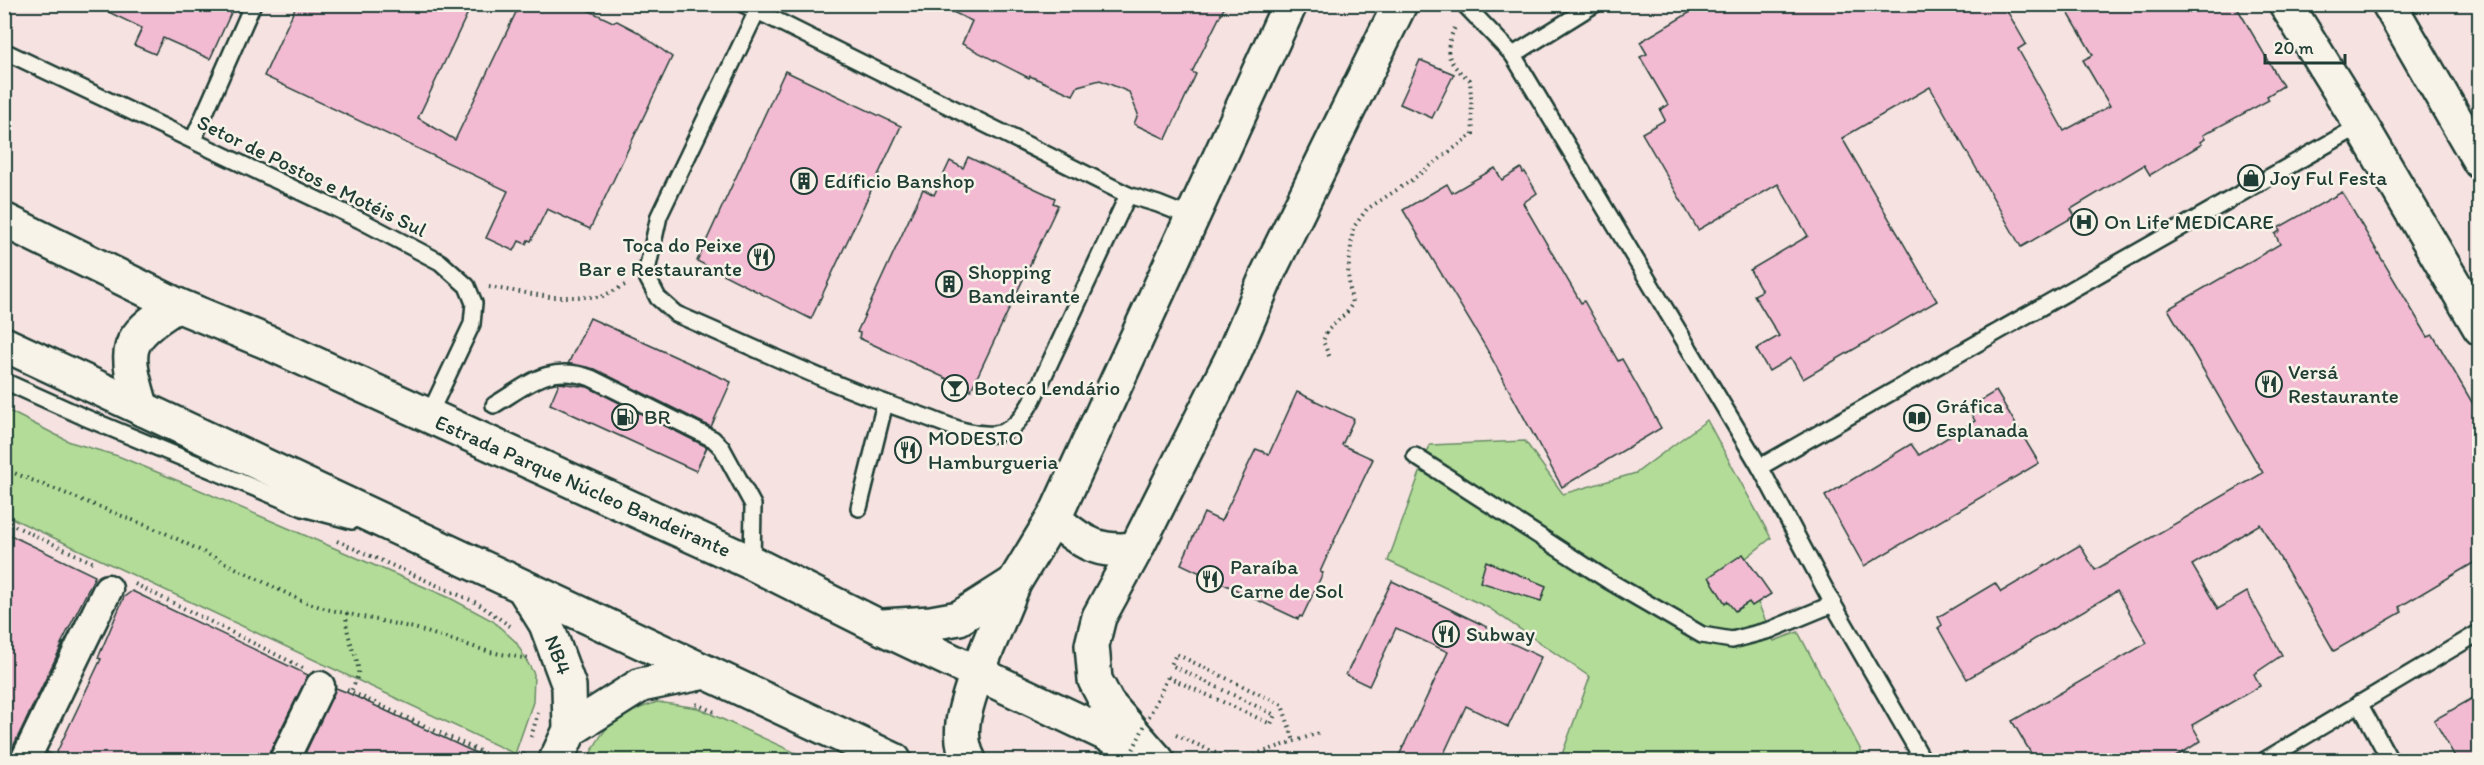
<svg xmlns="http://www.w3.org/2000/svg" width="2484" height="765" font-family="Itim,sans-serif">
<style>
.green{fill:#b3dc98;stroke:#698c66;stroke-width:1.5}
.building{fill:#f2bbd2;stroke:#1f3d34;stroke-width:1.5}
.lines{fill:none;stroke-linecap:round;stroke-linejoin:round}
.service-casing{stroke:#1f3d34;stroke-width:20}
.minor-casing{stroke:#1f3d34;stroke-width:33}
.tertiary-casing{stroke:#1f3d34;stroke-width:38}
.secondary-casing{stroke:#1f3d34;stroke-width:38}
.trunk-casing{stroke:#1f3d34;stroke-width:38}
.path{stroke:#1f3d34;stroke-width:4;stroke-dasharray:1.5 4.5;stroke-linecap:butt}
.service{stroke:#f7f3e8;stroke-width:15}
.minor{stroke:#f7f3e8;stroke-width:28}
.tertiary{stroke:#f7f3e8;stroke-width:33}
.secondary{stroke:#f7f3e8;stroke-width:33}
.trunk{stroke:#f7f3e8;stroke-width:33}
.path-bridge{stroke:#1f3d34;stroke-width:4;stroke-dasharray:1.5 4.5;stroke-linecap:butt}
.labels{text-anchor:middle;stroke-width:5;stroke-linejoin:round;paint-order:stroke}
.street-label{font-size:21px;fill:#1f3d34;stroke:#f7f3e8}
.poi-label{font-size:21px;fill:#1f3d34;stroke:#f7f3e8;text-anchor:start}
</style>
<rect width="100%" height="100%" fill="#f6e2e1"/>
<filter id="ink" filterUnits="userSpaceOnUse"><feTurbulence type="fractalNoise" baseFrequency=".0167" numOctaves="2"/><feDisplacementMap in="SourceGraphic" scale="12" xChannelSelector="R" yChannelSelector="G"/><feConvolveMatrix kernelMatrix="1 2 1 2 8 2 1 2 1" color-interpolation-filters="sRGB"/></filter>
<g filter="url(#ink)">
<g class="green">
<polygon points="5,409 70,442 118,456 186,484 450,598 493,621 516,642 534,674 533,702 515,754 5,515"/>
<polygon points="1707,420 1771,538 1741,562 1774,641 1798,632 1866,760 1560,760 1590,677 1489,608 1388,561 1430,445 1525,441 1563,494 1636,473"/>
<path d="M657 702 698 708 811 760H587C608 720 614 717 657 702Z"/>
</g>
<g class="building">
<polygon points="92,4 235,4 210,59 163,38 155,54 134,45 142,28"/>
<polygon points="297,4 472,4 418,118 455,140 520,4 575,4 613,22 617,21 636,31 672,57 590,229 547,209 531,241 528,240 526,244 519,241 514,251 486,238 508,191 264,76"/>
<polygon points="936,4 1226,4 1192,72 1196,74 1166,139 1134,124 1138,114 1129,92 1100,80 1078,86 1073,95 1030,76 1029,78 962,44 972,21"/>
<polygon points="1704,4 2003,4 2026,44 2018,49 2064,131 2110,106 2083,60 2093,55 2063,4 2235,4 2283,86 2267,96 2269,100 2203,135 2205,139 2200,142 2202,144 2150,175 2144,165 2071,209 2075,216 2021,247 1930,87 1842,138 1937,301 1803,379 1791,358 1769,371 1756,349 1779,336 1754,295 1762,291 1750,270 1808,236 1778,184 1698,230 1642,133 1665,120 1660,110 1668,105 1640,57 1647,54 1640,42"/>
<polygon points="1420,60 1454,74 1432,118 1400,104"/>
<polygon points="785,71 901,126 811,319 697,261"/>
<polygon points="968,157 1055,198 1053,203 1058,205 971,390 859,338 860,333 857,332 923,189 934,195 950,161 963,168"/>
<polygon points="1495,168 1502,180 1521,168 1523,173 1525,172 1537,193 1523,203 1581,303 1584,301 1618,361 1622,359 1661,428 1562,487 1485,346 1403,210 1447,184 1452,193"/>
<polygon points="2342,192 2428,337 2433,335 2480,416 2480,559 2399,607 2402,612 2334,651 2260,524 2192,565 2218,609 2247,592 2259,614 2282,655 2254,674 2260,686 2192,725 2201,741 2171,760 2035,760 2012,721 2147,643 2117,591 1967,679 1938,628 1942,625 1938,617 1995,583 2001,592 2080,545 2095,570 2263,473 2168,309 2280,244 2275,234 2280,231 2278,228"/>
<polygon points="590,318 731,382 711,427 595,369 568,364"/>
<polygon points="559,383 588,387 707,447 696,471 550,404"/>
<polygon points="1996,391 2039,463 1864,566 1825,496 1911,444 1919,455 1975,421 1968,408"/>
<polygon points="1297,392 1354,419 1342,445 1373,459 1333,543 1320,572 1323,573 1302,617 1300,616 1298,619 1181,564 1204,513 1221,521 1256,449 1269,454"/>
<polygon points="4,532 95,576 61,644 63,643 10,753 9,760 4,760"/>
<polygon points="1743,554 1771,594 1752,606 1749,602 1735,611 1727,601 1725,603 1709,577"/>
<polygon points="1486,561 1546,586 1541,601 1480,582"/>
<polygon points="1392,581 1487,627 1486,631 1541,657 1508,727 1466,706 1441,760 1397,760 1448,652 1396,628 1369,686 1346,675"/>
<polygon points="132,591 308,675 269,753 268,760 43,760 47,752 55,756 101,659 98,658 124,597"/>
<polygon points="336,688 346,692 491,760 302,760"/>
<polygon points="2480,694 2480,760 2457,760 2434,720"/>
</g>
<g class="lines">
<defs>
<g id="service">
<polyline points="743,4 1128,195 1158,204 1193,218"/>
<polyline points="1464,4 1513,55 1760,467 1833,604 1923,760"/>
<path d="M757 11 659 216 646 275 658 298 676 314C756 348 837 388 920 415 944 423 967 436 994 434 1014 432 1024 415 1033 399L1128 195"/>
<polyline points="4,51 360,220 440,262 467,286 474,303 472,324 428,417"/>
<polyline points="1513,55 1595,4"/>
<polyline points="193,140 253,4"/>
<polyline points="4,381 84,417 303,508 352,521"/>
<path d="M494 405C529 384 549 363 591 378L713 439 722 448 753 505 752 563"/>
<polyline points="1415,456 1609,581 1702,635 1732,640 1770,630 1833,604"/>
<polyline points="1760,467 2361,125"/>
<polyline points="859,508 885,403"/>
<polyline points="2359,703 2390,760"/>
<polyline points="2265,760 2480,632"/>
</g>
<g id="minor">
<polyline points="25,760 108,589"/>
<polyline points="284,760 320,686"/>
</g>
<g id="tertiary">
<polyline points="523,587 546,624 569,686 570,730 556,760"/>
<polyline points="570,730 641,685 705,672"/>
</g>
<g id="secondary">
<polyline points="2286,4 2361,125 2480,328"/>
<polyline points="2389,4 2480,162"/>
<path d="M1057 512 1059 523C1085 545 1101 553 1136 549"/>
<polyline points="977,673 1014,583 1057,512 1290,4"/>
<polyline points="1156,759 1107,703 1095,680 1092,645 1099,617 1136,549 1231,360 1269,271 1400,4"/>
</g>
<g id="trunk">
<polyline points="4,220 177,305 267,342 752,563 878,626 1117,739 1157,760"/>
<polyline points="4,344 894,760"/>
<path d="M142 409C124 348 122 340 177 305"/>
<polyline points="883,626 931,623 959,618 1014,583"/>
<path d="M969 760C954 732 968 701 977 673"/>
</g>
</defs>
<use href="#service" class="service-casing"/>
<use href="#minor" class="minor-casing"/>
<use href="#tertiary" class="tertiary-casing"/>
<use href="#secondary" class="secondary-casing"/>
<use href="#trunk" class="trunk-casing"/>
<g class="path">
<polyline points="489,287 550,297 601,297 627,284"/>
<path d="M1329 356 1323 341 1327 331 1347 312 1352 304 1348 274 1353 228 1367 209 1409 182 1473 134 1470 80C1446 62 1443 52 1456 25"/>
<polyline points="4,469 165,533 298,599 326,609 414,628 490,652 529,659"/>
<polyline points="4,521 96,564"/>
<polyline points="337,541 477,603 510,626"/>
<polyline points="135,584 303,668"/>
<path d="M347 613C343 636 360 656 358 674 357 679 353 686 351 692"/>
<polyline points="1168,677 1271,724 1275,715 1171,665 1176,654 1282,705 1294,741"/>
<polyline points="347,690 499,760"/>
<polyline points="696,704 717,713"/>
<polyline points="1176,735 1220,755 1239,760 1319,733"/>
<polyline points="531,737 538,713"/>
<polyline points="522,760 526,750"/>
</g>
<use href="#service" class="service"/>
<use href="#minor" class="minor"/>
<use href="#tertiary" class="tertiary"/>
<use href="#secondary" class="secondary"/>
<use href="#trunk" class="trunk"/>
<polyline class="path-bridge" points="1128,760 1168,677"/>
</g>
</g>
<defs>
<symbol id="shop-ring" viewBox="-11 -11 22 22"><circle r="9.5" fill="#f7f3e8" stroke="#1f3d34" stroke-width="1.5"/><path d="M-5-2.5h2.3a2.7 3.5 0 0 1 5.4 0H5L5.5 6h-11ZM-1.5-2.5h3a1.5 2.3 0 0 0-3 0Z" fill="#1f3d34"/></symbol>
<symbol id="building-ring" viewBox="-11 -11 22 22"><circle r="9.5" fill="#f7f3e8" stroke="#1f3d34" stroke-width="1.5"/><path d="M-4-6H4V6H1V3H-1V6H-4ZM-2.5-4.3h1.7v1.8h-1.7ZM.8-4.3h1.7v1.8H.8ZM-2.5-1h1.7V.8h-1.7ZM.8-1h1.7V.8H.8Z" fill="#1f3d34"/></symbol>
<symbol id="hospital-ring" viewBox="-11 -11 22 22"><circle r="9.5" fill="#f7f3e8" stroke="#1f3d34" stroke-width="1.5"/><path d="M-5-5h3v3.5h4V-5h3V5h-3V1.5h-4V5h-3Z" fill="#1f3d34"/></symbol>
<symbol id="restaurant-ring" viewBox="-11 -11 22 22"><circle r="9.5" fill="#f7f3e8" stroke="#1f3d34" stroke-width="1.5"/><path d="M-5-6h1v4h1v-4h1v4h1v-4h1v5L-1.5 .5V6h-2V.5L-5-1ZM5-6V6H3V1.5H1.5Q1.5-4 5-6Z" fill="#1f3d34"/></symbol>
<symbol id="bar-ring" viewBox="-11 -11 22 22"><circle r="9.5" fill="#f7f3e8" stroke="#1f3d34" stroke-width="1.5"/><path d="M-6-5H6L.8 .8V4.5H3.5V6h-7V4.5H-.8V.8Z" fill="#1f3d34"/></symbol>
<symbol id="fuel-ring" viewBox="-11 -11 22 22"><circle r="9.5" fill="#f7f3e8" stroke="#1f3d34" stroke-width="1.5"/><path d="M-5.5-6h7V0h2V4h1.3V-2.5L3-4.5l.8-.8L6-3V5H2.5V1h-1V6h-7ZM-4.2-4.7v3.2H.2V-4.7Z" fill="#1f3d34"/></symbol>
<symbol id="library-ring" viewBox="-11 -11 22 22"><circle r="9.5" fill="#f7f3e8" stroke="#1f3d34" stroke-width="1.5"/><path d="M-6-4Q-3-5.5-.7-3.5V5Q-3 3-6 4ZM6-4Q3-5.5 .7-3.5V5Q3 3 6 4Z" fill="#1f3d34"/></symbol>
</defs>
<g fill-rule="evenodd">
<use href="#shop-ring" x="2236" y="163" width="30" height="30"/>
<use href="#building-ring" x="789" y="166" width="30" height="30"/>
<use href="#hospital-ring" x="2069" y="207" width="30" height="30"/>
<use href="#restaurant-ring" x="746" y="242" width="30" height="30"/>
<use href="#building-ring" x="934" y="269" width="30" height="30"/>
<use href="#restaurant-ring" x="2254" y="369" width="30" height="30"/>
<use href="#bar-ring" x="940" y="373" width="30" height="30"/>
<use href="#fuel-ring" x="610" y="402" width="30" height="30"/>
<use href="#library-ring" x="1902" y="403" width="30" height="30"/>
<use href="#restaurant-ring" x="893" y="435" width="30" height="30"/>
<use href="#restaurant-ring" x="1195" y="564" width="30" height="30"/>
<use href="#restaurant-ring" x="1431" y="619" width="30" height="30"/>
</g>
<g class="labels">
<g class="street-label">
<text transform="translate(312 176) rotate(26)" y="7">Setor de Postos e Motéis Sul</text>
<text transform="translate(583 486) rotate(24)" y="7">Estrada Parque Núcleo Bandeirante</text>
<text transform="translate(558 655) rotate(69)" y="7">NB4</text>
</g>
<g class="poi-label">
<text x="2270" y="185">Joy Ful Festa</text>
<text x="824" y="188">Edíficio Banshop</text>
<text x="2104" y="229">On Life MEDICARE</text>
<text x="742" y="252" text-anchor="end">Toca do Peixe<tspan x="742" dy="24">Bar e Restaurante</tspan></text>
<text x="968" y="279">Shopping<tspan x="968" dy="24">Bandeirante</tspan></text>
<text x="2288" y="379">Versá<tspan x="2288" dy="24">Restaurante</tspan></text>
<text x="974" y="395">Boteco Lendário</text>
<text x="1936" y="413">Gráfica<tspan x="1936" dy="24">Esplanada</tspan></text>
<text x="644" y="424">BR</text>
<text x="928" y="445">MODESTO<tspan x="928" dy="24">Hamburgueria</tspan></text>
<text x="1230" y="574">Paraíba<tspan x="1230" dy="24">Carne de Sol</tspan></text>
<text x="1466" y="641">Subway</text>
</g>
</g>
<rect width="2484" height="765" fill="none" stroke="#f7f3e8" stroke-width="24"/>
<rect x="12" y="12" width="2460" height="741" fill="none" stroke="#1f3d34" stroke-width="2" filter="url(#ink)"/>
<path d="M2265 54v9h80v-9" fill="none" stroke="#1f3d34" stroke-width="3"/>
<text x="2274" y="54" font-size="18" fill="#1f3d34" stroke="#f7f3e8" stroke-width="4.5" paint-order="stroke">20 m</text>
</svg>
